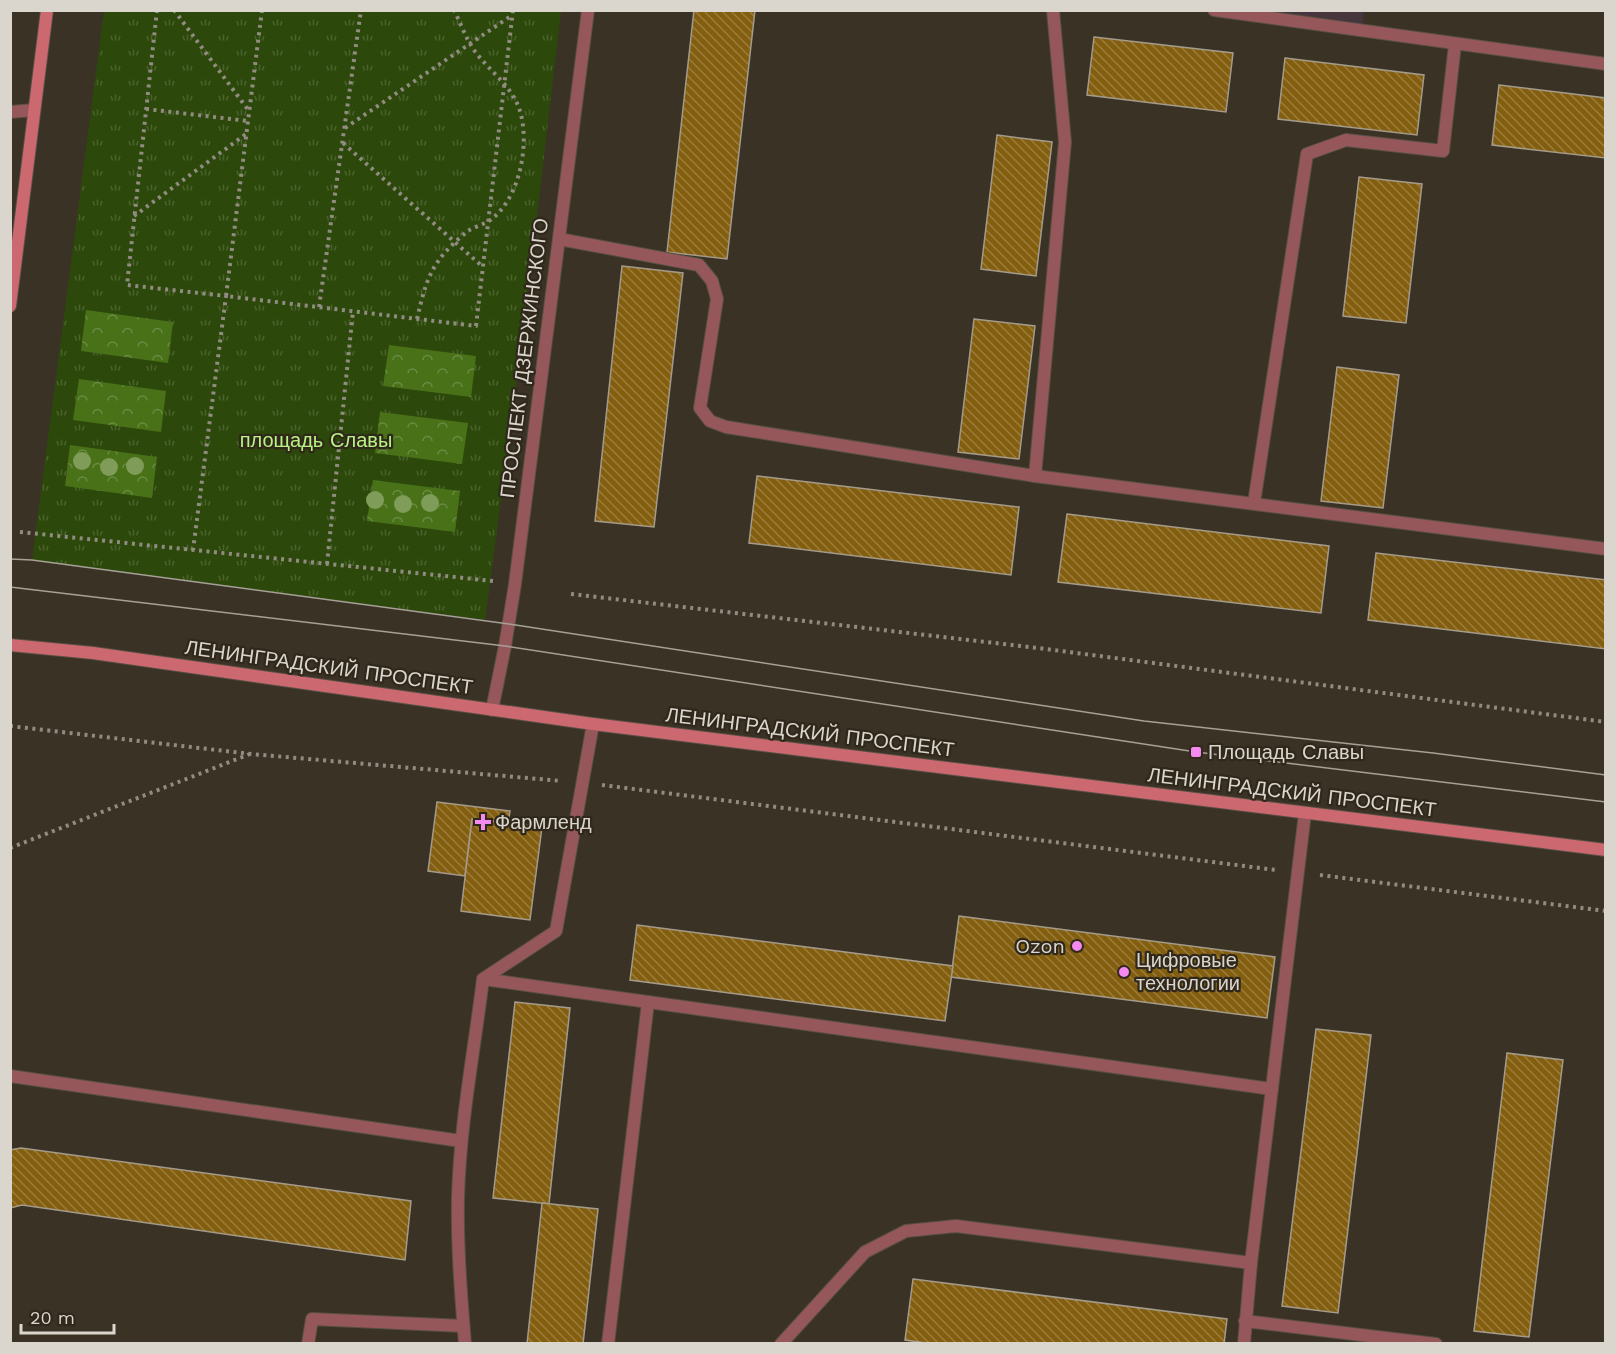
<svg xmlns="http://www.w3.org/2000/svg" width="1616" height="1354" font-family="'Work Sans',sans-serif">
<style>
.education{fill:#47353d}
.grass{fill:url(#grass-tufts)}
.forest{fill:url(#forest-crowns)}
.building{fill:url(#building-back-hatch);stroke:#a49b8b;stroke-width:1.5}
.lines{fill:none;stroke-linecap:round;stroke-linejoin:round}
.lane-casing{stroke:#574f43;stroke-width:14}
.street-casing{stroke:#574f43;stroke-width:14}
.secondary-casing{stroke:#574f43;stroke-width:14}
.path{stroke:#918b81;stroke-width:4;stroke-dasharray:3 4.5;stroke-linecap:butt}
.lane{stroke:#96575b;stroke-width:12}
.street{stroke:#96575b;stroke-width:12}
.secondary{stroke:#cb6870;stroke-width:12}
.tram{stroke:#a6a097;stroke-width:1.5}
.tree{fill:#7f9c58}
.poi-dot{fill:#f489f0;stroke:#30281b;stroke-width:2}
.labels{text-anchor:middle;stroke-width:4.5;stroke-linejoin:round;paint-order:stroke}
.street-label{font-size:20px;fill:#dad5cd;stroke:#30281b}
.park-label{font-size:20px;fill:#b7f282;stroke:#30281b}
.poi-label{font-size:20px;fill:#dad5cd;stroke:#30281b;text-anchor:start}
</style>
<defs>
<pattern id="grass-tufts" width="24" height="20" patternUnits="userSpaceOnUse" patternTransform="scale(1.5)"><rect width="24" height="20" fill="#2c480a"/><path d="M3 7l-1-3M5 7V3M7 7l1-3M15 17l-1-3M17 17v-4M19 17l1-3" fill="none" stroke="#4a622c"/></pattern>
<pattern id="forest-crowns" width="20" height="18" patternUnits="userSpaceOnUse" patternTransform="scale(1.5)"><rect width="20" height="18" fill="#487118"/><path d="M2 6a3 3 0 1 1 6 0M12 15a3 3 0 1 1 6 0" fill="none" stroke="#6a8b43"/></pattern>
<pattern id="building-back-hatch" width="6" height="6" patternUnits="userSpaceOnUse" patternTransform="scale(1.5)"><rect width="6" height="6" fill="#835e0f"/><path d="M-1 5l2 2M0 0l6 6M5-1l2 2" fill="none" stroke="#9a7c3c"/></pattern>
</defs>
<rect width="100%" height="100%" fill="#3a3225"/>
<polygon class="education" points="1246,11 1364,11 1362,25"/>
<polygon class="grass" points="104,11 561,11 526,310 485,620 32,560"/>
<g class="forest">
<polygon points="86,310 173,322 168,363 81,351"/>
<polygon points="389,345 476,356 471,397 383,386"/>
<polygon points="79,379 166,391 161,432 73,420"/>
<polygon points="380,412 468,423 462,464 375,453"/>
<polygon points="70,445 157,457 152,498 65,486"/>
<polygon points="373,480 460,491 455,532 367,521"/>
</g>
<g class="building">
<polygon points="694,10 755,10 727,259 667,252"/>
<polygon points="1094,37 1233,53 1226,112 1087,95"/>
<polygon points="1285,58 1424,75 1417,135 1278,119"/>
<polygon points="1499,85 1606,98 1606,158 1492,145"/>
<polygon points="997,135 1052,142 1036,276 981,269"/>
<polygon points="1359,177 1422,184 1406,323 1343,316"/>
<polygon points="622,266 683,273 654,527 595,521"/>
<polygon points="974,319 1035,326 1019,459 958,452"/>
<polygon points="1337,367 1399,375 1383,508 1321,501"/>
<polygon points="757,476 1019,507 1011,575 749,543"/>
<polygon points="1067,514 1329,546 1321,613 1058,582"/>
<polygon points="1376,553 1606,580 1606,649 1368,620"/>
<polygon points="437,802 510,811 508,823 472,819 465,876 428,871"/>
<polygon points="472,819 542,827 530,920 461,911"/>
<polygon points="959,916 1275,957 1267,1018 951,977"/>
<polygon points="637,925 953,966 945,1021 630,980"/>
<polygon points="515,1002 570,1008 549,1204 493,1198"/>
<polygon points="1316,1029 1371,1035 1338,1313 1282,1306"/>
<polygon points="1507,1053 1563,1060 1529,1337 1474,1331"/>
<polygon points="21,1148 411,1201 405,1260 22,1205 10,1208 10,1150"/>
<polygon points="542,1203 598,1209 583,1344 527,1344"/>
<polygon points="913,1279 1227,1319 1224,1344 933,1344 905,1340"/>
</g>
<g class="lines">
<defs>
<g id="lane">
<polyline points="1214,10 1606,64"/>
<polyline points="10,112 34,110"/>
<polyline points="559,239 699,265 712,281 717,299 700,408 710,421 726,427 1035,476 1606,549"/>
<polyline points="1035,476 1065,142 1053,10"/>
<polyline points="1254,503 1307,154 1346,140 1443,151 1455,44"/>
<polyline points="483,979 1272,1089"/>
<polyline points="10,1076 461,1141"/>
<polyline points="1245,1321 1436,1344"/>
<polyline points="308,1344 312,1319 463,1326"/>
<polyline points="608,1344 648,1002"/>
<polyline points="781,1344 865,1252 906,1231 956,1226 1251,1263"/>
<polyline points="1244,1344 1251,1263 1305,813"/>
</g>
<g id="street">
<polyline points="492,710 505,646 515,584 588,10"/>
<path d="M465 1344C461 1295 457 1246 458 1197 460 1124 474 1052 483 979L556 931 593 724"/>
</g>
<g id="secondary">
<polyline points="10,306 47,10"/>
<polyline points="10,645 93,653 593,724 1606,850"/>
</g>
</defs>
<use href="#lane" class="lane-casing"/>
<use href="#street" class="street-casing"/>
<use href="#secondary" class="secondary-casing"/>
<g class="path">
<polyline points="157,10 127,285 226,296 193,550"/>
<polyline points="174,10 249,111"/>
<polyline points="262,10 226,296 476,326 513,10"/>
<polyline points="146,109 248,121"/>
<polyline points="345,128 511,16"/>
<polyline points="343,143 483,267"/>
<polyline points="134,216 246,134"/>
<polyline points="319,307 361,10"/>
<path d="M417 319C422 298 426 278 439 260 446 250 459 238 468 231 474 227 482 225 489 221 520 200 531 142 519 108 509 82 486 69 472 47 465 36 460 22 454 10"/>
<polyline points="20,532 493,581"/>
<polyline points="327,564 353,311"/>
<polyline points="571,594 1038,648 1606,722"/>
<polyline points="10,726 251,754 562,781"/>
<polyline points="602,785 1276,870"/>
<polyline points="10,848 250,754"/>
<polyline points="1320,875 1606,911"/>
</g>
<use href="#lane" class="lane"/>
<use href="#street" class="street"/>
<use href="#secondary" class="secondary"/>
<g class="tram">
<polyline points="10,559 32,560 509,624 1144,721 1433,753 1606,775"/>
<polyline points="10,587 505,646 1196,752 1606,802"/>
</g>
</g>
<g class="tree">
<circle cx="82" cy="461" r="9"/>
<circle cx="135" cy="466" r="9"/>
<circle cx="109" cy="467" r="9"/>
<circle cx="375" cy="500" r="9"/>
<circle cx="430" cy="503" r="9"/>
<circle cx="403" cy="504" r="9"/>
</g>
<g class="poi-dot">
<rect x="1190" y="746" width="12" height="12" rx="3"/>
<path d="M480 813h6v6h6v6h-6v6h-6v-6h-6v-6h6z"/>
<circle cx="1077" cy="946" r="6"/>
<circle cx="1124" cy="972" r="6"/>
</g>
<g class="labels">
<g class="street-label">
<text transform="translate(524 358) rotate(-83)" y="7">ПРОСПЕКТ ДЗЕРЖИНСКОГО</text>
<text transform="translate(329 667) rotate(8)" y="7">ЛЕНИНГРАДСКИЙ ПРОСПЕКТ</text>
<text transform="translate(810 732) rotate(7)" y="7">ЛЕНИНГРАДСКИЙ ПРОСПЕКТ</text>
<text transform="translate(1292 792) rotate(7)" y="7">ЛЕНИНГРАДСКИЙ ПРОСПЕКТ</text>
</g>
<g class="park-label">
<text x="316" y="447">площадь Славы</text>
</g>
<g class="poi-label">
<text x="1208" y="759">Площадь Славы</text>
<text x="495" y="829">Фармленд</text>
<text x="1065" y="953" text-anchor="end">Ozon</text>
<text x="1136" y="967">Цифровые<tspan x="1136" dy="23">технологии</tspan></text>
</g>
</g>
<rect width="1616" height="1354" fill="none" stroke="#dad5cd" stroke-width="24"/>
<path d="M21 1324v9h93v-9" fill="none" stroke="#dad5cd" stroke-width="3"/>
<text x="30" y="1324" font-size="18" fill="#dad5cd" stroke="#30281b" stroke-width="4.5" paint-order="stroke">20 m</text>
</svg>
